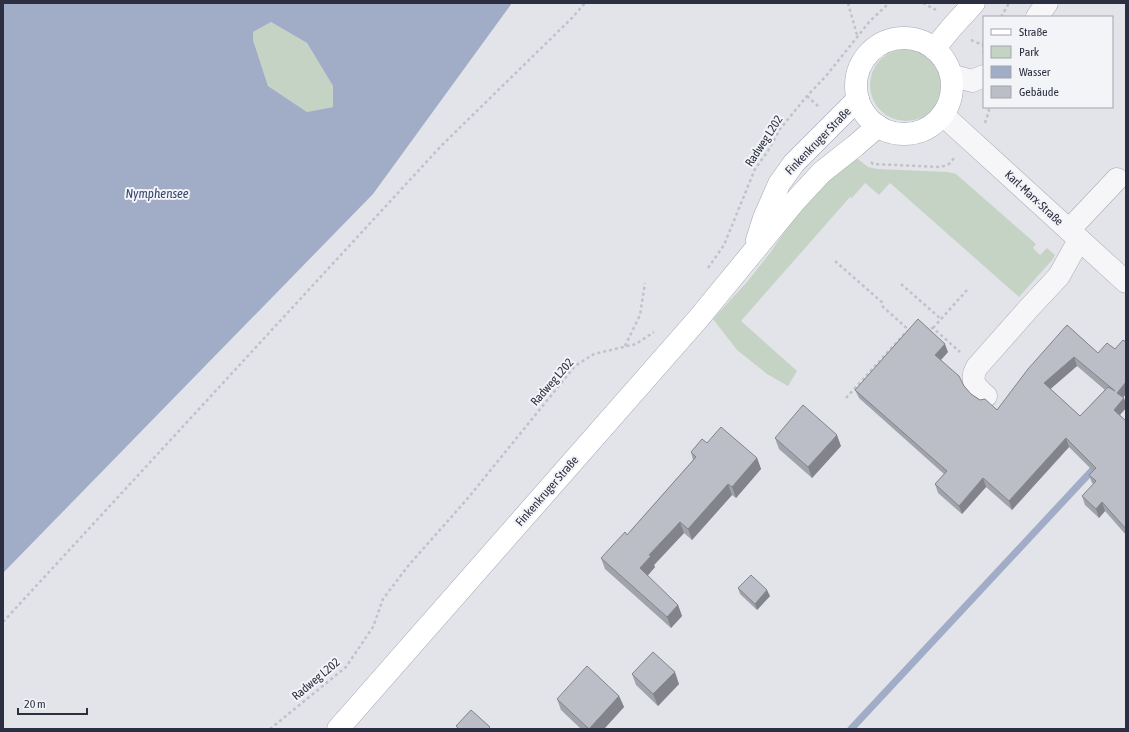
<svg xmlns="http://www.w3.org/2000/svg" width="1129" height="732" font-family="'Asap Condensed',sans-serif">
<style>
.green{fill:#c5d3c5}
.water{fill:#a1acc7;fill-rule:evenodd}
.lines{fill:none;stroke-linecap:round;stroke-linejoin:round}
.stream{stroke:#a1acc7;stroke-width:7}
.minor-casing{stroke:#a8aab4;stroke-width:23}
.major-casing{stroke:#a3a7b5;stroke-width:23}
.path{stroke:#c1c2c9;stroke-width:2.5;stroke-dasharray:3 3;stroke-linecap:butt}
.minor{stroke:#f6f6f9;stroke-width:22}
.major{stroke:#fff;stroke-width:22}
.wall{fill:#a1a3ab;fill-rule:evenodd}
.shaded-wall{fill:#83848b}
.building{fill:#bbbdc7;stroke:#83848b;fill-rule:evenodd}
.labels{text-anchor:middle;stroke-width:4;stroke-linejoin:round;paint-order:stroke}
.street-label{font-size:12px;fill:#2c2f41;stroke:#f3f4f7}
.water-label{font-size:13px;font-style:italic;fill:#394772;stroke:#f3f4f7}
</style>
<rect width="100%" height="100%" fill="#e3e4ea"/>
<g class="green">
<polygon points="271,22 307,43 333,86 333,107 307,112 268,86 253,40 253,32"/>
<circle cx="906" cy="85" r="36"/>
<polygon points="854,156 868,167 878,169 948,172 956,174 1036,244 1033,248 1040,255 1047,248 1055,255 1053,259 1019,297 890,183 879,195 865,183 852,198 850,197 741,321 797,371 788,386 767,374 737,350 713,319 747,282 770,253 796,215 809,198"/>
</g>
<path class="water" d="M3 3H512L373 194 3 573ZM271 22 307 43 333 86V107L307 112 268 86 253 40V32Z"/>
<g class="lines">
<polyline class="stream" points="851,729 1099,463"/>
<defs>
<g id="minor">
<polyline points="1037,17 1047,3"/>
<polyline points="951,75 972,81 984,76"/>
<polyline points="943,115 1126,282"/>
<polyline points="1069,230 1117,179"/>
<path d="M986 396C976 388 969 380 977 367L1030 307 1059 276 1079 240"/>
</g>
<g id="major">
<circle cx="904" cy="86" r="48"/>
<polyline points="934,49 952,27 974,3"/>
<polyline points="757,240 764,218 779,184 794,163 858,99"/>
<polyline points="338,729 698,319 795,201 822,172 855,146 878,126"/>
</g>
</defs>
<use href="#minor" class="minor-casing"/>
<use href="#major" class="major-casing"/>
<g class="path">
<polyline points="848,3 857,35"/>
<polyline points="923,3 936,10"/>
<polyline points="1001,17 1009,3"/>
<polyline points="971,40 978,43 984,43"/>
<polyline points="983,44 984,55"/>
<polyline points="807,96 818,106"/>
<polyline points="985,123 989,111 988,107"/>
<polyline points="871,162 873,164 941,167 949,164 955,157"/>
<polyline points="835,261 884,304"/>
<polyline points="708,268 724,245 755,169 768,151 780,129 807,96 826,76 870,21 887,5 890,3"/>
<polyline points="901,284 941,319"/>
<polyline points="882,306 910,331"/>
<polyline points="933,328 967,290"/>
<polyline points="925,329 933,328 960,352"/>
<polyline points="625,346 640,315 645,283"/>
<polyline points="846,398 906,332 910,331"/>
<polyline points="3,622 442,145 572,18 585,3"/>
<polyline points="270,729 346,667 373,627 383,599 408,566 468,498 575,366 594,354 636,344 654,332"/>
</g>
<use href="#minor" class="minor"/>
<use href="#major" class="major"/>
</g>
<g class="wall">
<path d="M1067 325 1098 353 1115 349 1126 342V394L1123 397 1126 403V408L1120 415 1126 421V535L1105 511 1099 518 1085 505 1082 496 1094 484 1092 483 1089 475 1093 471 1069 447 1012 510 986 487 962 514 938 493 935 484 944 474 859 398 855 390 948 352 941 360 971 394 997 410ZM1077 366 1105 390 1080 416 1050 389Z"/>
<polygon points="775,438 841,446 812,478 779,449"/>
<polygon points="707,443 757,458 761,469 736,498 732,495 692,540 684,533 654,565 655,567 647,576 678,605 682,616 671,628 605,569 601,558 627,535 693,460 691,452"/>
<polygon points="738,588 770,596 757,610 740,594"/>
<polygon points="632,674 679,684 658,706 636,685"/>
<polygon points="619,696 624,707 604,729 581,729 561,710 557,699"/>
</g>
<g class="shaded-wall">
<polygon points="945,344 948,352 938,363 935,355"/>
<polygon points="1074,357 1077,366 1047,392 1044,383"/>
<polygon points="1126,382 1126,394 1120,401 1117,393"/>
<polygon points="1124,398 1126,403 1126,408 1117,418 1114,410"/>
<polygon points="837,435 841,446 812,478 808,467"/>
<polygon points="1066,438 1069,447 1012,510 1009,501"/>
<polygon points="757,458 761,469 736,498 732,487"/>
<polygon points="983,478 986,487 962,514 959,506"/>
<polygon points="728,484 732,495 692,540 688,529"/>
<polygon points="1102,502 1105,511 1099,518 1096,509"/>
<polygon points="680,522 684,533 654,565 655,567 644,580 640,568 649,555"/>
<polygon points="767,590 770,596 757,610 755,604"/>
<polygon points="678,605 682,616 671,628 667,617"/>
<polygon points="675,672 679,684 658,706 653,694"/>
<polygon points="619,696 624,707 604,729 589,729"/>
</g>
<g class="building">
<path d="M918 319 945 344 935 355 959 376 964 386 971 394 980 400 985 399 997 410 1028 369 1067 325 1098 353 1107 343 1115 349 1123 340 1126 342V382L1117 393 1124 398 1114 410 1126 421V529L1102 502 1096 509 1082 496 1096 481 1089 475 1096 468 1066 438 1009 501 983 478 959 506 935 484 947 471 855 390ZM1074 357 1115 391 1108 387 1080 416 1044 383Z"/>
<polygon points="803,405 837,435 808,467 775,438"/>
<polygon points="721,427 757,458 732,487 728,484 688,529 680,522 649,555 651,556 640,568 678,605 667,617 601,558 625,532 627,535 696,457 691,452 702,439 707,443"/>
<polygon points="751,575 767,590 755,604 738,588"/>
<polygon points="653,652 675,672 653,694 632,674"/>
<polygon points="587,666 619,696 589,729 557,699"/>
<polygon points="471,710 490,727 488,729 459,729 456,726"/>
</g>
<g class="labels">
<g class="street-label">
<text transform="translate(764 141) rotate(-57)" y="4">Radweg L202</text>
<text transform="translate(818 141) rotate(-46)" y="4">Finkenkruger Straße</text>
<text transform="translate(1034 198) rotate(43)" y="4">Karl-Marx-Straße</text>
<text transform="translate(552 382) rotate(-49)" y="4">Radweg L202</text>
<text transform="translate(547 491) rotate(-49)" y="4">Finkenkruger Straße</text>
<text transform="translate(316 679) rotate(-40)" y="4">Radweg L202</text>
</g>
<g class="water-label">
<text x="157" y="198">Nymphensee</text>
</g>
</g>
<rect width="1129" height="732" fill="none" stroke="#2c2f41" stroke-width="8"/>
<rect x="983" y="16" width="130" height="92" fill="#f3f4f7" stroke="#a3a5ae"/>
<rect x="991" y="29" width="20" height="6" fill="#ffffff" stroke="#a3a5ae"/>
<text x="1019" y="36" font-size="12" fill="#2c2f41">Straße</text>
<rect x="991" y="46" width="20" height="12" fill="#c5d3c5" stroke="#a3a5ae"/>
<text x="1019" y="56" font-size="12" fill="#2c2f41">Park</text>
<rect x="991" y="66" width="20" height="12" fill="#a1acc7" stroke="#a3a5ae"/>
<text x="1019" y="76" font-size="12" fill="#2c2f41">Wasser</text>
<rect x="991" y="86" width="20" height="12" fill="#bbbdc7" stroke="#a3a5ae"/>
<text x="1019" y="96" font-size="12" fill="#2c2f41">Gebäude</text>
<path d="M18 708v6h69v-6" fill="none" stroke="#2c2f41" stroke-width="2"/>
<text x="24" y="708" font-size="12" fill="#2c2f41" stroke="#f3f4f7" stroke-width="3" paint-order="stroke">20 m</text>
</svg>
